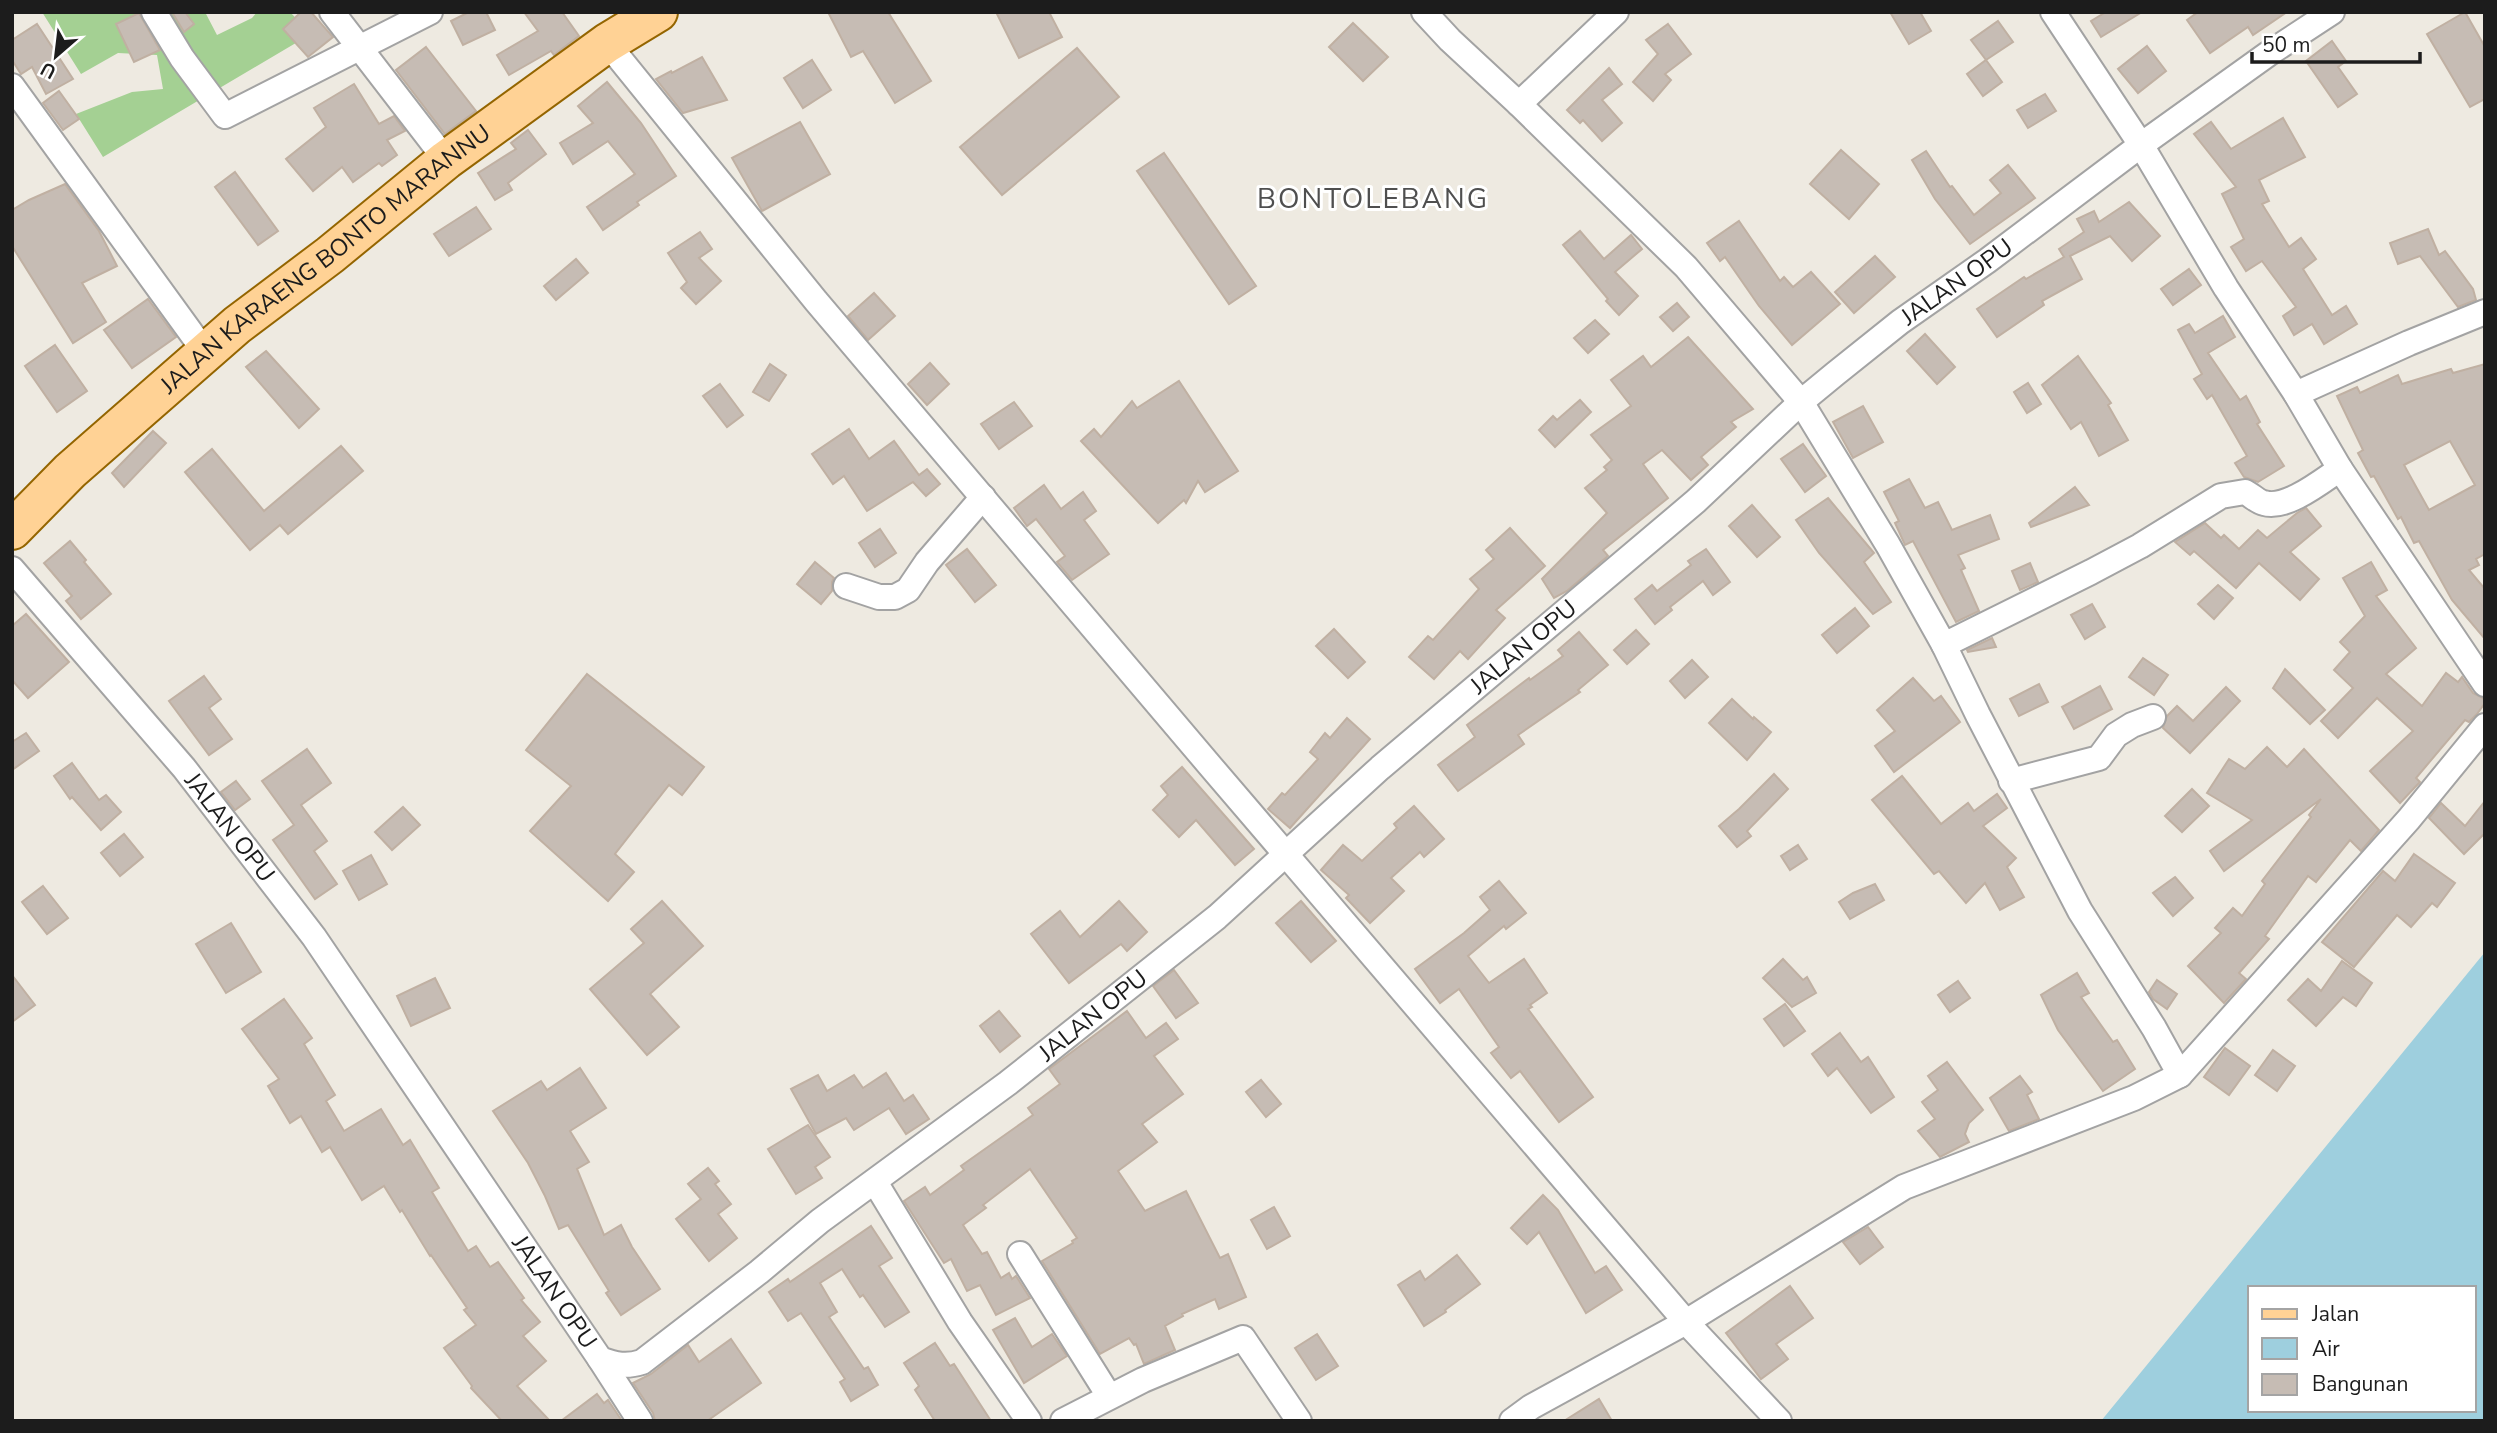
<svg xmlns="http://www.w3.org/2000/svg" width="2497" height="1433" font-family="'Nunito Sans',sans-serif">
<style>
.forest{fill:#a4d093}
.water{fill:#9ecfde;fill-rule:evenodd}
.building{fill:#c6bcb4;stroke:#c0b0a2;stroke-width:2;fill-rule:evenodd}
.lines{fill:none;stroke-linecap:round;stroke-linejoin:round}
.minor-casing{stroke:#a3a3a3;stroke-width:28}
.primary-casing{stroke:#946500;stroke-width:42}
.minor{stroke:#fff;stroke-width:24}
.primary{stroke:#ffd295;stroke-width:38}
.labels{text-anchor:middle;stroke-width:6;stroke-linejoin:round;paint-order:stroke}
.street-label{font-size:24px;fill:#1c1c1c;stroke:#fff}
.quarter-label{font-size:28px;letter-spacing:2px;fill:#4f4f4f;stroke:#fff}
</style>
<rect width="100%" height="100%" fill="#eeeae1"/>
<polygon class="forest" points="42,12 205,12 217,35 252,18 257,12 290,12 311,34 103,157 76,114 132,92 163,89 157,55 118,53 81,74"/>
<path class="water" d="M2485 952V1421H2101ZM2250 1288H2474V1410H2250Z"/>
<g class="building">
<polygon points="172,12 185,12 194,24 184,32"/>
<polygon points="301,12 311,12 333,37 308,57 283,29"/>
<polygon points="469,12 486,12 495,30 463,45 451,21"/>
<polygon points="524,12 562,12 579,36 554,55 551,51 509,75 497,55 538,31"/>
<polygon points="828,12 888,12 931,81 895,103 863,51 851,57"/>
<polygon points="996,12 1049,12 1062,37 1019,58"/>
<polygon points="1890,12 1920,12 1931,31 1909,44"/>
<polygon points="2106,12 2142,12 2101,37 2091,21"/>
<polygon points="2198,12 2287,12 2253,35 2248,27 2210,53 2187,20"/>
<polygon points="2465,12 2485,47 2485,99 2470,107 2427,34"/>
<polygon points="139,13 160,50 134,62 116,24"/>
<polygon points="1998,21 2013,42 1986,60 1971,40"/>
<polygon points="1353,23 1388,57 1363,81 1329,47"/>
<polygon points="37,24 73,79 46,94 32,67 21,74 12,60 12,40"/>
<polygon points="1668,24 1691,54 1665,74 1671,80 1653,101 1633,82 1658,54 1646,40"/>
<polygon points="2332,41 2346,61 2338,67 2357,94 2338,107 2306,61"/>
<polygon points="2147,46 2166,71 2138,93 2118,69"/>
<polygon points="426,47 476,111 445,134 396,70"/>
<polygon points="1077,48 1119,97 1002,195 960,147"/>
<polygon points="702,57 727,100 683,113 656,79 671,71 672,73"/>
<polygon points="812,60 831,90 803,108 784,78"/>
<polygon points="1986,60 2002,82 1983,96 1967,74"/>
<polygon points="1609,68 1622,84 1602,100 1622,123 1602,141 1583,120 1580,123 1567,110"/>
<polygon points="607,82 641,123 676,176 637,202 639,205 603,230 587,207 635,174 608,141 573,164 560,143 593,123 578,106"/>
<polygon points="354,84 379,124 394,116 405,131 387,140 397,155 382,166 379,163 353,182 342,167 313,191 286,159 326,127 314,108"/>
<polygon points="59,91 79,119 63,130 43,103"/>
<polygon points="2045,94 2056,111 2028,128 2017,110"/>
<polygon points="2283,118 2305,157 2259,180 2269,201 2262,204 2289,247 2301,238 2316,259 2303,269 2332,315 2346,306 2357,324 2324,344 2312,324 2294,335 2283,316 2296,307 2262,261 2246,271 2231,247 2244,239 2222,194 2236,187 2194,134 2211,122 2231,149"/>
<polygon points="800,122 830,174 762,211 732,158"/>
<polygon points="528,130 546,154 508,183 512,190 495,200 478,173 516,149 511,143"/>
<polygon points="1841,150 1879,184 1849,219 1810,184"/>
<polygon points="1926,151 1950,187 1952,186 1974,215 2001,193 1990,180 2008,165 2035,198 1970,244 1935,199 1912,160"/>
<polygon points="1164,153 1256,286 1229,304 1137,171"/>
<polygon points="235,172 278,231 258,245 215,187"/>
<polygon points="65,184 99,231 117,266 82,283 106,322 73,343 12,246 12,210 29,200"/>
<polygon points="2129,202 2160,236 2132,261 2110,236 2070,256 2082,279 2042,301 2044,305 1997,337 1977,309 2024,277 2026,279 2064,257 2059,249 2084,232 2077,219 2094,211 2099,222"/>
<polygon points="476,207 491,229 449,256 434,234"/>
<polygon points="1739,221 1780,281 1784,277 1793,287 1811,272 1840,304 1792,345 1759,306 1725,257 1720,261 1707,243"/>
<polygon points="2428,229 2439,255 2445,251 2473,289 2476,300 2458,307 2420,256 2398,264 2390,243"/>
<polygon points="1580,231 1604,259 1631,235 1642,249 1615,272 1638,296 1619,315 1606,301 1608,299 1563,245"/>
<polygon points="700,232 712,249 699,258 721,281 696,304 681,288 687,282 668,253"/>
<polygon points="1875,256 1895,277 1854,313 1835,292"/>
<polygon points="576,259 588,273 556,300 544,286"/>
<polygon points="2189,269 2201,285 2173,305 2161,289"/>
<polygon points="874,293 895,316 868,340 848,316"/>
<polygon points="148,299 176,337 132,368 104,330"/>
<polygon points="1677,303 1689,317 1673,331 1660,317"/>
<polygon points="2223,316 2235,337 2208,353 2240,400 2246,396 2260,422 2257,424 2284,466 2258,482 2244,477 2235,463 2247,456 2212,395 2207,399 2194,379 2202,374 2178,330 2189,324 2195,333"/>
<polygon points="1595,320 1609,334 1588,353 1574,338"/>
<polygon points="1925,334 1955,367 1937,384 1907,351"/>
<polygon points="1688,337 1753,409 1731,422 1736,427 1701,457 1708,465 1691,480 1662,450 1643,464 1668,498 1603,550 1608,556 1567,591 1554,598 1542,579 1607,513 1585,488 1607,470 1604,467 1612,460 1591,435 1631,406 1611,380 1643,356 1651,367"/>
<polygon points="55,345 87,391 57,412 25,366"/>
<polygon points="266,351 319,409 299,428 246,367"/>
<polygon points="2078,356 2111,403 2108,405 2128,440 2099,456 2081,422 2071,429 2042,385"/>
<polygon points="930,363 949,384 927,405 908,384"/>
<polygon points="770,364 786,375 769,401 753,392"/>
<path d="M2485 364V554L2476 559 2479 565 2469 570 2485 589V639L2452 600 2419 541 2414 543 2401 517 2398 519 2374 476 2371 477 2358 453 2363 450 2337 396 2357 387 2360 393 2398 375 2402 384 2451 369 2453 373ZM2450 441 2475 485 2429 510 2404 465Z"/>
<polygon points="1179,381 1238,471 1205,492 1198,481 1186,503 1184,500 1158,523 1081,441 1094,429 1101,437 1132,401 1137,408"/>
<polygon points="2028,383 2041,404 2027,413 2014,392"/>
<polygon points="720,384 743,415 727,427 703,396"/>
<polygon points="1580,400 1591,412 1555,447 1539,430 1553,416 1557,420"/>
<polygon points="1014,402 1032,426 999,449 981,424"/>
<polygon points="1863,406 1883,442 1853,458 1833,422"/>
<polygon points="849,429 869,459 894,441 919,475 927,469 940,484 926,496 913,482 867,511 844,476 833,484 812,454"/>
<polygon points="153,431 166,443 124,487 112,473"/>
<polygon points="1803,444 1826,476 1805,492 1781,459"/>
<polygon points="341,446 363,471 288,534 280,525 250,550 185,472 212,449 264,511"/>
<polygon points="1909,479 1925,508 1938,502 1952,530 1990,515 1999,539 1958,555 1965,568 1961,570 1979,611 1956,622 1913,541 1905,545 1895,523 1899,521 1884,492"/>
<polygon points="1044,485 1061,509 1083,492 1096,511 1084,520 1109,554 1072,580 1057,562 1065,556 1036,519 1027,526 1014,508"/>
<polygon points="2075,487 2089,505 2031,527 2029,523"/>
<polygon points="1828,498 1874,553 1864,562 1891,602 1873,614 1819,553 1796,520"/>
<polygon points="1752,505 1780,537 1757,557 1729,526"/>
<polygon points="2306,508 2321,526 2290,552 2319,579 2300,600 2259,563 2236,588 2194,551 2190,555 2175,542 2205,523 2221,538 2224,535 2239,549 2258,530 2267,538 2297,513"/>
<polygon points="1510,528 1545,566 1496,610 1505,618 1468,659 1460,651 1434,679 1409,657 1428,636 1433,640 1479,589 1470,579 1494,559 1486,550"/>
<polygon points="880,529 896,553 875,567 859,543"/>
<polygon points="70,541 86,560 84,562 111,594 81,619 66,601 72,596 44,563"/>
<polygon points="967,549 996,585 975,602 946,565"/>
<polygon points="1706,549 1730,582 1713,595 1703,581 1670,607 1672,610 1655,624 1635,599 1652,585 1657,591 1691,565 1688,561"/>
<polygon points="815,562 834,578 832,582 832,591 821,604 797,584"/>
<polygon points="2371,562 2387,590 2376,596 2416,648 2386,674 2422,706 2446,673 2458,682 2462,677 2473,693 2485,699 2485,703 2477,714 2469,722 2465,720 2416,778 2420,782 2400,803 2370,771 2413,731 2377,698 2338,738 2321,721 2353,688 2334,670 2350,652 2340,642 2365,616 2343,578"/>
<polygon points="2030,563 2038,582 2020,590 2012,571"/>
<polygon points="2218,585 2233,598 2214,619 2198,604"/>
<polygon points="2092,604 2105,627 2085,639 2071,615"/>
<polygon points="1855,608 1869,626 1837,653 1822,635"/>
<polygon points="26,614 69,662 28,698 12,680 12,626"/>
<polygon points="1334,629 1365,662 1348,678 1316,646"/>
<polygon points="1636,630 1649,644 1627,664 1614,650"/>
<polygon points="1579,632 1608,665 1578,690 1580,692 1518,735 1524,744 1458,791 1438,765 1475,737 1467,725 1529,678 1530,680 1563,656 1558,650"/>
<polygon points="1992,638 1996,647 1968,652 1967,650"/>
<polygon points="2143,658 2168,675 2154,695 2129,677"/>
<polygon points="1692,660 1708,677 1685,698 1670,681"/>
<polygon points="2285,669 2325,710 2310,724 2273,688"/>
<polygon points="587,674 704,767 682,795 669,785 615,854 634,872 608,901 530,831 571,786 526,750"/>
<polygon points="204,676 221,699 209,708 232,739 209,755 169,701"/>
<polygon points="1913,678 1934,701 1941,696 1960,722 1894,772 1875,746 1895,731 1877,710"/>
<polygon points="2039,684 2048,702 2019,716 2010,699"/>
<polygon points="2100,686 2112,709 2074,729 2062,707"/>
<polygon points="2226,687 2240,701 2190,753 2163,728 2167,716 2177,706 2193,721"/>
<polygon points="1732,699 1753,719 1754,717 1771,732 1747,760 1709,723"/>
<polygon points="1347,718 1370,739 1290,828 1268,809 1282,793 1285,795 1318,759 1310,752 1325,733 1330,738"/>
<polygon points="26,733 39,751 12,770 12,742"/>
<polygon points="2267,747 2287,767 2304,749 2379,830 2361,851 2350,840 2316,882 2308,876 2265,936 2269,939 2239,973 2246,979 2224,1003 2188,966 2221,933 2215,928 2233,908 2242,916 2265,884 2262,881 2311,817 2309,815 2321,799 2224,871 2210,851 2252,820 2207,793 2229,759 2245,769"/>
<polygon points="307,749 331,783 301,805 327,841 314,851 337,884 315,899 273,840 294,825 262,781"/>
<polygon points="72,763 99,800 106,795 121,812 101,830 72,797 70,799 54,776"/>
<polygon points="1182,767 1254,849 1235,865 1196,820 1179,837 1153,810 1168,795 1161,786"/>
<polygon points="1774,774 1788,789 1747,831 1751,836 1737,847 1719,826 1739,809"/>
<polygon points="1902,776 1941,824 1968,803 1974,811 1997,794 2007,808 1983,826 2016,858 2007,867 2024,897 2000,910 1985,883 1966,903 1939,871 1934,874 1872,800"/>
<polygon points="236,781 250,799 235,810 221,792"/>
<polygon points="2192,789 2209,806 2182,832 2165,816"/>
<polygon points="2485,801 2485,833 2464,854 2429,818 2441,803 2465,826"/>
<polygon points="1414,806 1444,839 1424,857 1420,852 1391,878 1404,891 1370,923 1346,898 1349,895 1321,870 1343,845 1362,861 1397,828 1394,824"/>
<polygon points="403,807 420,825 392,850 375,832"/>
<polygon points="124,834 143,857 120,876 101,853"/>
<polygon points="1798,845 1807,859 1790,870 1781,856"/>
<polygon points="2414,854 2455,883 2437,907 2432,903 2411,927 2397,915 2354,967 2322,942 2383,871 2395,881"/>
<polygon points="371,855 387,884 359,900 343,871"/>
<polygon points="2175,877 2193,898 2173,916 2153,893"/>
<polygon points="1499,881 1526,913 1506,929 1504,926 1468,956 1489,983 1524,959 1547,993 1530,1005 1532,1007 1528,1009 1593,1097 1559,1122 1520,1071 1511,1078 1491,1053 1499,1047 1459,989 1440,1003 1415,969 1464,933 1490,910 1480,897"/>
<polygon points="1875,884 1884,900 1850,919 1839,902 1853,893"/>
<polygon points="43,886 68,918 47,934 22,902"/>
<polygon points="662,901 703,946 650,994 679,1027 647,1055 590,989 644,943 631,929"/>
<polygon points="1119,901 1147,932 1127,951 1121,944 1069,983 1031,934 1060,911 1080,937"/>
<polygon points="1301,901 1336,941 1311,962 1276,923"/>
<polygon points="231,923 261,972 226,993 196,944"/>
<polygon points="1783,959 1803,980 1807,977 1816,993 1792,1007 1763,978"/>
<polygon points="2342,961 2372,983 2356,1006 2343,997 2316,1026 2288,1000 2308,979 2321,991"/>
<polygon points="1174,970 1198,1003 1176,1018 1153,986"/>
<polygon points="2077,973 2089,993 2081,997 2113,1042 2117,1040 2135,1069 2103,1091 2058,1030 2041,995"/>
<polygon points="12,975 35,1005 12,1022"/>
<polygon points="435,978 450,1008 411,1026 397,996"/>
<polygon points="2157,980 2177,994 2167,1009 2153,999 2149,992"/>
<polygon points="1958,981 1970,998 1950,1012 1938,995"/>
<polygon points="284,999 312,1038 304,1044 335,1095 326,1101 344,1131 381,1109 403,1145 410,1140 439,1188 432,1192 468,1251 476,1246 490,1267 498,1262 524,1298 521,1300 540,1322 523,1336 546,1361 517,1386 550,1421 502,1421 471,1388 472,1386 444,1348 476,1325 464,1310 467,1308 431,1255 430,1256 402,1210 400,1212 384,1186 362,1200 330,1147 322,1152 301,1116 290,1123 268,1086 279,1079 242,1029"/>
<polygon points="1785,1004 1805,1031 1784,1046 1764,1019"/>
<polygon points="999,1011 1020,1036 1000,1052 980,1026"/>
<polygon points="1127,1011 1146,1038 1166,1023 1178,1039 1154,1056 1183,1094 1142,1124 1157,1142 1118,1171 1145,1211 1186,1191 1220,1258 1228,1254 1246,1297 1219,1309 1215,1299 1182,1314 1183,1316 1165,1326 1175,1350 1144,1364 1136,1344 1134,1345 1129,1338 1100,1354 1042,1261 1073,1243 1072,1241 1077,1238 1030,1169 983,1205 986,1208 963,1225 982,1254 987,1252 1001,1278 1009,1273 1012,1279 1016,1276 1030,1298 996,1315 980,1285 967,1291 951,1259 944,1263 904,1201 925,1187 930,1195 964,1170 961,1166 1033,1115 1028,1108 1060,1084 1049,1069"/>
<polygon points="1840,1033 1861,1062 1868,1057 1894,1097 1871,1113 1837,1068 1828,1076 1812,1054"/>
<polygon points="2225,1048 2250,1066 2229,1095 2204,1077"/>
<polygon points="2273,1050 2295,1066 2277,1091 2255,1075"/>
<polygon points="1947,1062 1983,1110 1969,1123 1965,1134 1969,1142 1940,1157 1918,1131 1935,1119 1922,1102 1938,1090 1928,1076"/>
<polygon points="580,1068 606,1108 570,1131 589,1162 577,1169 604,1235 621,1225 632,1247 660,1289 621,1315 606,1293 609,1291 568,1225 559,1229 545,1196 528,1163 493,1111 541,1081 547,1090"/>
<polygon points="886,1073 904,1101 913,1095 929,1119 906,1134 889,1108 854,1130 846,1118 816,1134 791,1089 818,1075 827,1091 854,1075 863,1088"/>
<polygon points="2020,1076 2032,1092 2027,1095 2039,1119 2009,1131 1990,1098"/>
<polygon points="1261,1080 1281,1104 1266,1117 1246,1092"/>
<polygon points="808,1125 830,1157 815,1167 822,1178 796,1194 768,1149"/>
<polygon points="708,1168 719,1181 715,1184 731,1204 718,1214 737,1238 709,1261 676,1219 701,1199 688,1184"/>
<polygon points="1543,1195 1558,1210 1595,1273 1606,1266 1622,1290 1586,1313 1539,1232 1527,1244 1511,1228"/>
<polygon points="1274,1207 1290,1236 1267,1249 1251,1220"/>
<polygon points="871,1226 892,1258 879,1266 909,1312 885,1327 863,1295 860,1297 842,1269 820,1283 837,1312 829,1317 864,1369 868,1367 878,1385 851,1401 840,1382 845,1379 801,1313 788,1321 769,1292 788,1279 790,1282"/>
<polygon points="1868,1227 1883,1247 1860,1264 1843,1242"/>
<polygon points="1457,1255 1480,1284 1445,1310 1446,1312 1424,1326 1398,1285 1420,1271 1425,1280"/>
<polygon points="1790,1286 1813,1318 1776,1344 1788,1359 1761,1379 1726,1333"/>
<polygon points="1015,1318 1032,1347 1052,1334 1067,1356 1024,1383 993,1330"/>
<polygon points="1317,1334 1338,1366 1316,1380 1295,1348"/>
<polygon points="731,1339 761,1383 707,1421 655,1421 653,1413 633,1383 651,1374 688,1345 699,1362"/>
<polygon points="935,1343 950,1366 954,1364 991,1421 935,1421 915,1390 919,1386 904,1363"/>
<polygon points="597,1394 604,1403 608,1400 622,1421 561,1421"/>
<polygon points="1599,1399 1612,1421 1564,1421"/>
</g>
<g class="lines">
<defs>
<g id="minor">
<polyline points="154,12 182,58 225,116 430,12"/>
<polyline points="332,12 446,160"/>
<polyline points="1424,12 1450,40 1519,104 1686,267 1801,402 1888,545 1944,645 1978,715 2080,911 2154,1028 2180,1075 2134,1098 1904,1187 1686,1322 1531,1407 1512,1421"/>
<polyline points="2053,12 2141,145 2226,288 2296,394 2340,469 2485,684"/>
<polyline points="607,43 816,301 1212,768 1686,1322 1779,1421"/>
<polyline points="12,86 205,352"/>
<polyline points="1519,104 1616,12"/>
<polyline points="2296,394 2409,343 2485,312"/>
<path id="s1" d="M12 569 184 768 314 937 600 1359C616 1365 626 1367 642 1362L759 1272 820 1221 1008 1083 1217 917 1380 768 1696 501 1801 402 1835 374 1900 322 1987 261 2141 145 2268 54 2332 12"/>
<polyline points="846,586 879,597 895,597 908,590 927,562 983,497"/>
<path d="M1944 645 2091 572 2140 546 2221 496 2245 492C2251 495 2258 502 2264 503 2286 510 2322 481 2340 469"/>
<polyline points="2011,781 2099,758 2116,735 2132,725 2153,717"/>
<polyline points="2180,1075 2409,819 2485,726"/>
<polyline points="875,1182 960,1322 1029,1421"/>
<polyline points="1020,1254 1109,1396"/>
<polyline points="600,1359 640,1421"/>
<polyline points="1063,1421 1143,1380 1243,1338 1299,1421"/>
</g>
<g id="primary">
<path id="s2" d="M12 530 70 471 237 325 330 255 446 160 607 43 658 12"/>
</g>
</defs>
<use href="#minor" class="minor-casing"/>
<use href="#primary" class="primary-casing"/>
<use href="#minor" class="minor"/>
<use href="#primary" class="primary"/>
</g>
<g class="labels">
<g class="street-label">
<text dy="8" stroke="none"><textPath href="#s2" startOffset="415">JALAN KARAENG BONTO MARANNU</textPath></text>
<text dy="8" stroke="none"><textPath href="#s1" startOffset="2732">JALAN OPU</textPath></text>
<text dy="8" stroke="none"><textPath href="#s1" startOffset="2165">JALAN OPU</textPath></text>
<text dy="8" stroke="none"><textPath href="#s1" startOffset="338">JALAN OPU</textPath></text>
<text dy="8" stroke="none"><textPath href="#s1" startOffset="1598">JALAN OPU</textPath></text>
<text dy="8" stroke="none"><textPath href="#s1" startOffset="905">JALAN OPU</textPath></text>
</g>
<g class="quarter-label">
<text x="1373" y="208">BONTOLEBANG</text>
</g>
</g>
<rect width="2497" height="1433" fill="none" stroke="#1c1c1c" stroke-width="28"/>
<rect x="2248" y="1286" width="228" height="126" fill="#ffffff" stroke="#a4a4a4" stroke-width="2"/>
<rect x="2262" y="1309" width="35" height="10" fill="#ffd295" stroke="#a4a4a4" stroke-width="2"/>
<text x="2312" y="1321" font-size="21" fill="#1c1c1c">Jalan</text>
<rect x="2262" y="1338" width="35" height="21" fill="#9ecfde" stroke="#a4a4a4" stroke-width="2"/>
<text x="2312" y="1356" font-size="21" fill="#1c1c1c">Air</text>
<rect x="2262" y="1374" width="35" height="21" fill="#c6bcb4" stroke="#a4a4a4" stroke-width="2"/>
<text x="2312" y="1391" font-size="21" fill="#1c1c1c">Bangunan</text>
<g transform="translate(56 56) rotate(208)" stroke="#ffffff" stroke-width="5" paint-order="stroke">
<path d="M0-5L12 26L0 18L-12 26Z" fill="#1c1c1c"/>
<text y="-10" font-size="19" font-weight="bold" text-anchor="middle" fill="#1c1c1c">U</text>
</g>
<path d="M2252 52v10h168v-10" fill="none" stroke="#1c1c1c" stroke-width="3.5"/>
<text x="2262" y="52" font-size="21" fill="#1c1c1c" stroke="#ffffff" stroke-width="5" paint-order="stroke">50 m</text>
</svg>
